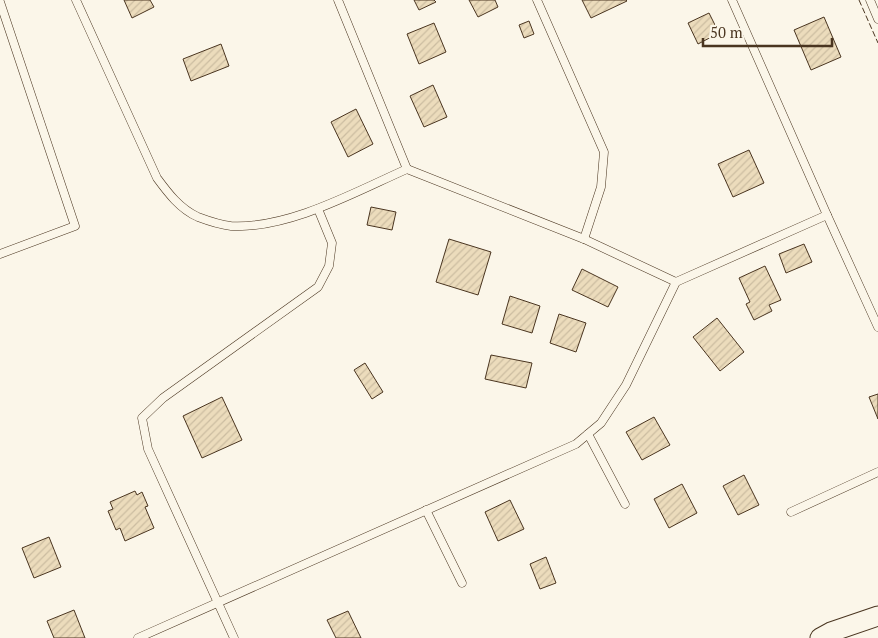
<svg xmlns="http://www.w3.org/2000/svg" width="878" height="638" font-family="'PT Serif',serif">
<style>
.building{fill:url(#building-hatch);stroke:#4a3520}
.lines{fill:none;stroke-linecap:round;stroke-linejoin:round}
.service-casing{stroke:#4a3520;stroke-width:9}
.tertiary-casing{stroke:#4a3520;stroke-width:21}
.service{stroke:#fbf6e9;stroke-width:8}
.tertiary{stroke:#fbf6e9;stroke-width:19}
.fence{stroke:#4a3520;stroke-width:1;stroke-dasharray:6 2.5;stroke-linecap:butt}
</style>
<defs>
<pattern id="building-hatch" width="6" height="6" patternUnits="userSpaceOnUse" patternTransform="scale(1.25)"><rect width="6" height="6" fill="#ecdcbc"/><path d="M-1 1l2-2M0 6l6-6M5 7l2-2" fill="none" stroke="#ccbda1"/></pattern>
</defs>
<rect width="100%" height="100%" fill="#fbf6e9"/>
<g class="building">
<polygon points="124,0 150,0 154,7 132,18"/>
<polygon points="414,0 434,0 436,2 419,10"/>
<polygon points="469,0 495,0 498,7 478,17"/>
<polygon points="582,0 626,0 627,1 591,18"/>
<polygon points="709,13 719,33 698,44 688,23"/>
<polygon points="824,17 841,57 811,70 794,30"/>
<polygon points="529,21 534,34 524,38 519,25"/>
<polygon points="434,23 446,52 419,64 407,34"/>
<polygon points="221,44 229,66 191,81 183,59"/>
<polygon points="433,85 447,117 424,127 410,96"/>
<polygon points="356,109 373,144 348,157 331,122"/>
<polygon points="749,150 764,183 733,197 718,164"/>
<polygon points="371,207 396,212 392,230 367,225"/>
<polygon points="449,239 491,252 478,295 436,282"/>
<polygon points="804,244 812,262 786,273 779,254"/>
<polygon points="765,266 781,300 769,305 772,311 754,320 746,304 750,302 739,278"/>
<polygon points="582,269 618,287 608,307 572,290"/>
<polygon points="510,296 540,306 532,333 502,324"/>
<polygon points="559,314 586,323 576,352 550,343"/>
<polygon points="717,318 744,352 720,371 693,337"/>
<polygon points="491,355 532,363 526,388 485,379"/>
<polygon points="365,363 383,392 372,399 354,370"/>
<polygon points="878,394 878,419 869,397"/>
<polygon points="222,397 242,440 202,458 183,416"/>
<polygon points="654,417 670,445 642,460 626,432"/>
<polygon points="744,475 759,505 738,515 723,486"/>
<polygon points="682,484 697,513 669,528 654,499"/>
<polygon points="135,491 137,495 142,492 148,506 145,507 154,528 125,541 120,528 116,530 108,511 113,509 110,502"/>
<polygon points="510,500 524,529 498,541 485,512"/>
<polygon points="49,537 61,567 34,578 22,548"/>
<polygon points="546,557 556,583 540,589 530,564"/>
<polygon points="74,610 85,638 54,638 47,621"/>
<polygon points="348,611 361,638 336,638 327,620"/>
</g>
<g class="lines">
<defs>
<g id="service">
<path d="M76 0 157 178C168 193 180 209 198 217 206 220 222 225 231 226 289 229 355 192 407 169L584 239 676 282"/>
<polyline points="338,0 407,169"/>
<polyline points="537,0 604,152 601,187 584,239"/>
<polyline points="732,0 827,215 878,327"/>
<polyline points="870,0 878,19"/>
<polyline points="0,2 75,226 0,254"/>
<polyline points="588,434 625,504"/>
<polyline points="426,510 462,583"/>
<polyline points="791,512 878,472"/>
<polyline points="138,638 576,444 601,423 626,385 676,282 827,215"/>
<polyline points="234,638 148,449 142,418 163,398 318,287 329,266 332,243 318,209"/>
</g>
<polyline id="tertiary" points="820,638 831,632 878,616"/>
</defs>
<use href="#service" class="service-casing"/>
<use href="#tertiary" class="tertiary-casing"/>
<use href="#service" class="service"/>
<use href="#tertiary" class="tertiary"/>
<polyline class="fence" points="859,0 878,43"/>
</g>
<path d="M703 38v8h129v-8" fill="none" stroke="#4a3520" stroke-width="2.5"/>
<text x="710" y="38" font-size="15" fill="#4a3520" stroke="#fbf6e9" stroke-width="4" paint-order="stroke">50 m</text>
</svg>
